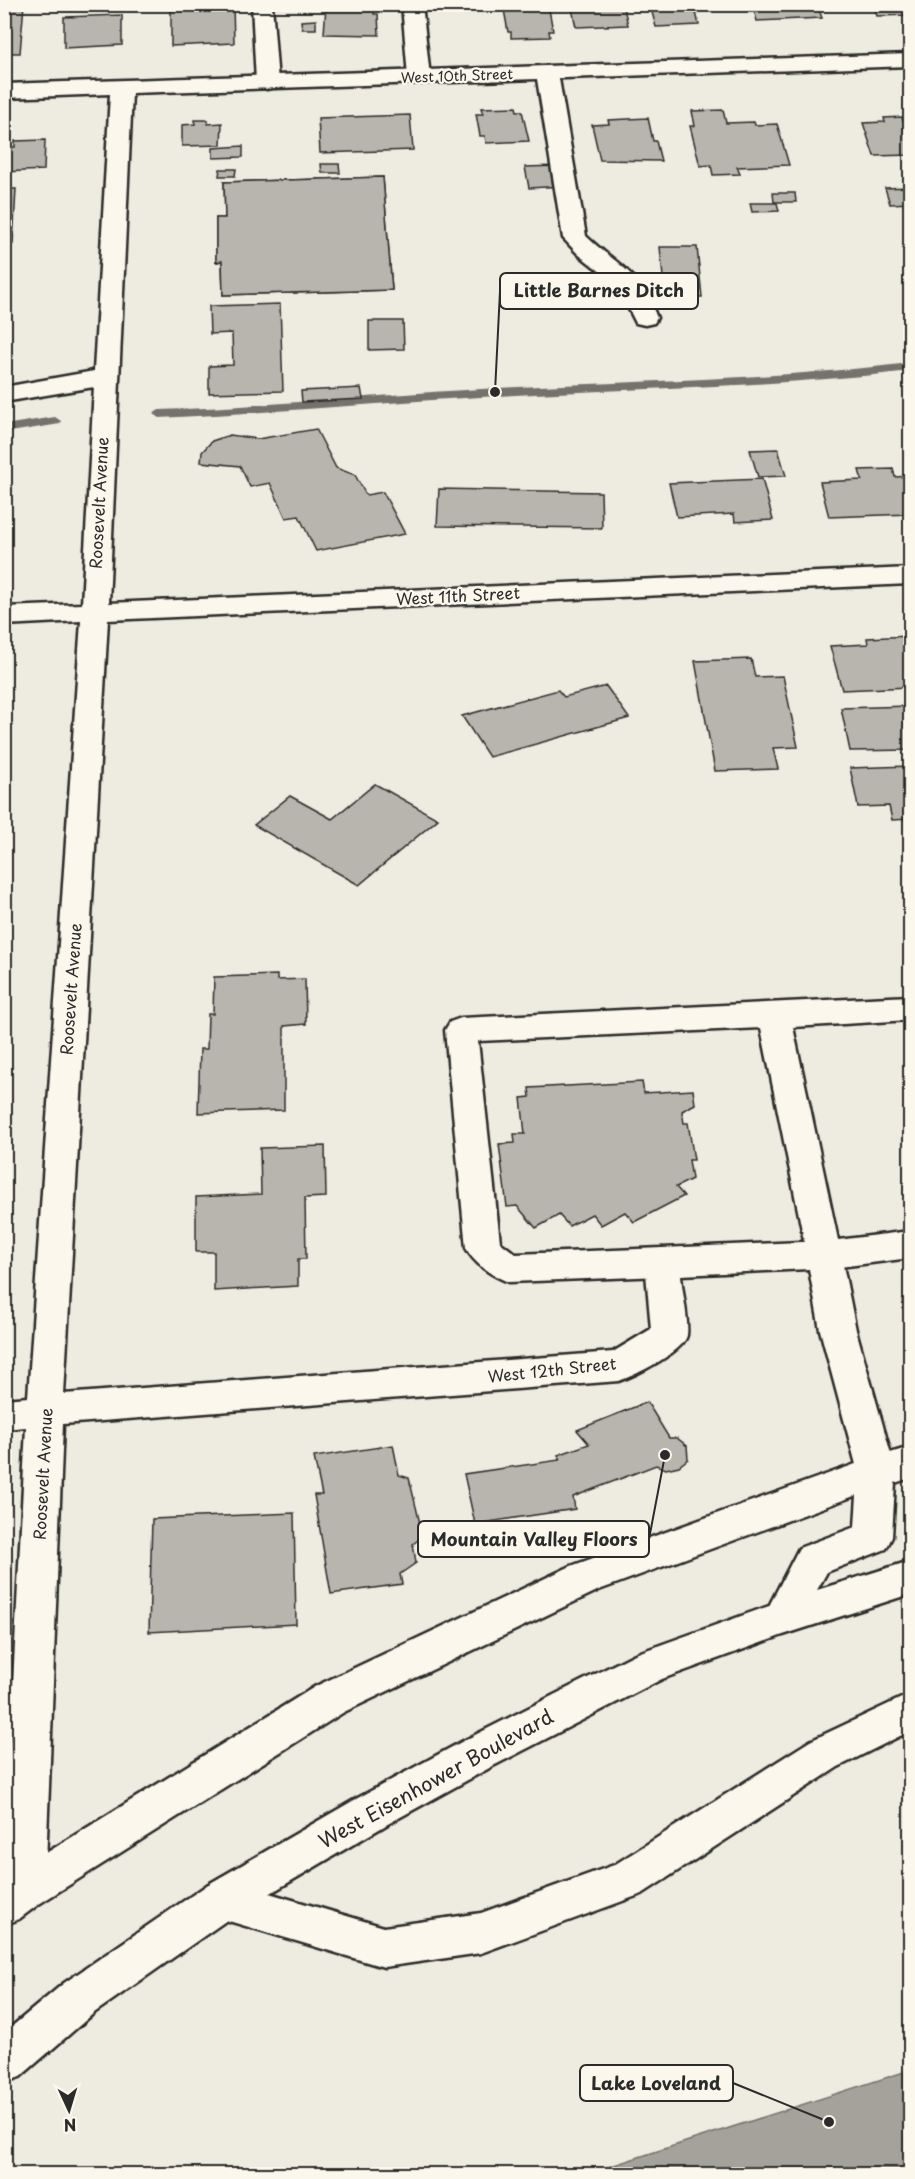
<svg xmlns="http://www.w3.org/2000/svg" width="915" height="2179" font-family="'Playpen Sans',sans-serif">
<style>
.water{fill:#a4a29a;stroke:#74726e;stroke-width:1.5}
.lines{fill:none;stroke-linecap:round;stroke-linejoin:round}
.stream{fill:#74726e;fill-rule:evenodd}
.building{fill:#b8b5ae;stroke:#2b2b2b;stroke-width:1.5;fill-rule:evenodd}
.lane-casing{stroke:#2b2b2b;stroke-width:5}
.street-casing{stroke:#2b2b2b;stroke-width:5}
.highway-casing{stroke:#2b2b2b;stroke-width:5}
.lane{fill:#fbf7ec;fill-rule:evenodd}
.street{fill:#fbf7ec;fill-rule:evenodd}
.highway{fill:#fbf7ec;fill-rule:evenodd}
.labels{text-anchor:middle;stroke-width:4.5;stroke-linejoin:round;paint-order:stroke}
.far-street-label{font-size:14px;fill:#2b2b2b;stroke:#fbf7ec}
.street-label{font-size:16px;fill:#2b2b2b;stroke:#fbf7ec}
.near-street-label{font-size:20px;fill:#2b2b2b;stroke:#fbf7ec}
.leader{fill:none;stroke:#2b2b2b;stroke-width:2}
.callout-dot{fill:#2b2b2b;stroke:#fbf7ec;stroke-width:2}
.callout{fill:#fbf7ec;stroke:#2b2b2b;stroke-width:2}
.callout-label{font-size:18px;text-anchor:middle;font-weight:bold;fill:#2b2b2b}
</style>
<rect width="100%" height="100%" fill="#eeebe0"/>
<filter id="ink" filterUnits="userSpaceOnUse"><feTurbulence type="fractalNoise" baseFrequency=".0167" numOctaves="2"/><feDisplacementMap in="SourceGraphic" scale="12" xChannelSelector="R" yChannelSelector="G"/><feConvolveMatrix kernelMatrix="1 2 1 2 8 2 1 2 1" color-interpolation-filters="sRGB"/></filter>
<g filter="url(#ink)">
<polygon class="water" points="910,2070 910,2174 586,2174"/>
<g class="lines">
<g class="stream">
<path d="M910 363V371C774 387 635 388 498 396 385 402 272 413 159 418L153 414 159 410C272 406 385 394 498 388 635 381 774 379 910 363Z"/>
<polygon points="55,417 61,421 60,424 4,433 4,425"/>
</g>
</g>
<g class="building">
<polygon points="4,4 24,4 20,53 4,53"/>
<polygon points="171,4 233,4 234,43 171,46"/>
<polygon points="503,4 548,4 553,31 549,31 550,37 511,38 511,32 508,32"/>
<polygon points="571,4 623,4 628,25 576,27"/>
<polygon points="694,4 699,25 656,27 650,5"/>
<polygon points="742,4 817,4 822,18 757,21 754,9 743,10"/>
<polygon points="873,4 910,4 910,15 877,16"/>
<polygon points="374,5 374,14 378,14 379,35 324,34 326,6"/>
<polygon points="122,15 122,45 64,48 64,17"/>
<polygon points="316,20 316,29 302,29 301,21"/>
<polygon points="516,107 517,111 522,111 529,141 486,143 485,136 480,136 476,114 483,114 481,108"/>
<polygon points="723,110 726,123 754,122 755,125 777,124 789,165 737,167 740,174 713,175 711,165 700,166 690,126 695,126 692,111"/>
<polygon points="410,115 413,150 320,153 318,118"/>
<polygon points="902,117 903,121 910,120 910,155 874,156 863,123 885,122 884,118"/>
<polygon points="648,118 653,141 656,141 661,161 600,160 592,125 609,124 608,120"/>
<polygon points="195,120 208,120 208,124 222,123 221,145 182,146 182,125 195,124"/>
<polygon points="45,140 44,170 4,172 4,147 15,147 15,141"/>
<polygon points="243,146 243,157 213,158 213,148"/>
<polygon points="321,164 339,164 340,173 322,173"/>
<polygon points="559,166 563,186 529,188 525,167"/>
<polygon points="220,169 236,169 235,176 219,176"/>
<path d="M383 177 392 290 223 295 222 261 216 262V218H225L224 182ZM335 205 338 264 275 266 274 207Z"/>
<polygon points="383,177 392,290 223,295 222,261 216,262 216,218 225,218 224,182"/>
<polygon points="910,187 910,203 890,204 885,188"/>
<polygon points="4,189 16,189 13,244 4,245"/>
<polygon points="773,193 795,193 796,202 774,202"/>
<polygon points="750,203 777,203 779,211 752,212"/>
<polygon points="660,247 697,247 702,297 665,297"/>
<polygon points="280,304 283,391 209,393 209,366 233,365 232,333 210,334 209,306"/>
<polygon points="369,321 403,321 404,349 369,350"/>
<polygon points="361,388 363,399 302,402 301,391"/>
<polygon points="316,429 336,468 355,475 366,495 383,492 405,534 316,551 299,516 286,518 270,483 250,487 240,466 201,462 202,452 212,441 230,435 258,439"/>
<polygon points="778,449 786,476 758,477 750,450"/>
<polygon points="893,469 895,477 910,476 910,514 829,517 820,482 862,480 859,470"/>
<polygon points="762,479 773,520 735,522 734,514 677,517 669,483"/>
<polygon points="439,489 601,492 602,528 437,526"/>
<polygon points="910,636 910,687 842,690 830,646 868,644 867,638"/>
<polygon points="751,659 755,677 783,676 798,747 773,748 778,769 715,771 695,661"/>
<polygon points="606,686 629,718 489,757 462,716 558,690 564,697"/>
<polygon points="910,706 910,750 850,751 841,708"/>
<polygon points="910,766 910,819 892,820 889,806 858,807 850,768"/>
<polygon points="375,784 438,819 359,885 254,825 290,796 332,819"/>
<polygon points="277,975 277,980 305,979 306,1024 284,1026 284,1110 198,1113 200,1049 207,1049 208,1014 213,1014 214,977"/>
<polygon points="642,1082 644,1093 693,1090 695,1104 682,1111 684,1123 688,1123 694,1160 689,1160 692,1179 676,1187 684,1196 634,1222 625,1212 601,1225 592,1214 569,1226 559,1215 536,1228 517,1206 507,1207 499,1144 515,1143 514,1134 525,1134 521,1098 530,1097 529,1088"/>
<polygon points="325,1146 326,1197 305,1198 306,1259 298,1259 298,1286 214,1291 214,1252 196,1252 196,1197 261,1194 260,1148"/>
<polygon points="647,1402 669,1438 677,1438 687,1446 688,1459 679,1466 666,1469 656,1465 573,1497 575,1509 475,1524 464,1474 560,1460 558,1455 589,1444 577,1430"/>
<polygon points="393,1445 399,1475 409,1478 423,1536 413,1544 416,1563 400,1574 402,1584 331,1594 314,1495 322,1495 314,1457"/>
<polygon points="294,1513 296,1624 149,1632 152,1519"/>
</g>
<g class="lines">
<defs>
<g id="lane">
<polygon points="252,4 272,4 278,82 275,87 267,89 259,87 256,82"/>
<polygon points="402,4 422,4 430,77 427,82 419,83 411,82 408,77"/>
<path d="M547 67 555 68 558 73 586 236C620 268 639 270 657 318L654 323 645 325 636 323 616 284 578 254 563 238 536 73 539 68Z"/>
<path d="M910 996V1020L793 1027 838 1240 910 1231V1258L824 1269 812 1265 807 1255 761 1028 478 1041 500 1242 516 1254 662 1248 674 1252 679 1262 674 1272 662 1276 509 1282C492 1276 474 1264 466 1248L445 1030 450 1022 461 1018Z"/>
<polygon points="910,1694 910,1731 838,1767 642,1894 481,1953 384,1967 222,1919 207,1913 201,1899 207,1885 222,1879 384,1927 481,1913 614,1865 810,1741"/>
</g>
<path id="street" d="M910 54V66L132 93 109 603 910 568V584L108 620 64 1394 613 1352 651 1329 645 1262 650 1252 662 1248 824 1241 836 1245 841 1255 856 1330 896 1472 890 1483 877 1488 864 1483 858 1472 820 1330 809 1269 681 1275C682 1291 689 1321 687 1335 685 1351 634 1376 619 1381L63 1424 45 1890 39 1904 24 1910 9 1904 4 1893V1860L26 1427 4 1429V1399L28 1397 81 621 4 625V607L82 604 94 387 4 402V387L94 371 110 94 4 98V84Z"/>
<polygon id="highway" points="910,1447 910,1478 895,1483 892,1537 886,1549 827,1572 817,1590 910,1561 910,1594 783,1635 662,1679 493,1766 386,1825 237,1913 94,2013 20,2077 4,2083 4,2033 64,1983 207,1885 356,1799 465,1740 635,1654 769,1606 799,1548 855,1527 857,1495 599,1590 344,1712 39,1904 19,1919 4,1925 4,1879 9,1876 316,1686 571,1566 864,1461"/>
</defs>
<use href="#lane" class="lane-casing"/>
<use href="#street" class="street-casing"/>
<use href="#highway" class="highway-casing"/>
<use href="#lane" class="lane"/>
<use href="#street" class="street"/>
<use href="#highway" class="highway"/>
</g>
</g>
<g class="labels">
<g class="far-street-label">
<text transform="translate(457 76) rotate(-2)" y="5">West 10th Street</text>
</g>
<g class="street-label">
<text transform="translate(99 503) rotate(-87)" y="6">Roosevelt Avenue</text>
<text transform="translate(458 596) rotate(-3)" y="6">West 11th Street</text>
<text transform="translate(71 989) rotate(-86)" y="6">Roosevelt Avenue</text>
<text transform="translate(552 1370) rotate(-6)" y="6">West 12th Street</text>
<text transform="translate(43 1474) rotate(-87)" y="6">Roosevelt Avenue</text>
</g>
<g class="near-street-label">
<text transform="translate(436 1779) rotate(-29)" y="7">West Eisenhower Boulevard</text>
</g>
</g>
<path class="leader" d="M495 392L500 291M665 1455L649 1539M829 2122L733 2083"/>
<g class="callout-dot">
<circle cx="495" cy="392" r="6"/>
<circle cx="665" cy="1455" r="6"/>
<circle cx="829" cy="2122" r="6"/>
</g>
<g class="callout">
<rect x="500" y="273" width="198" height="36" rx="6"/>
<rect x="418" y="1521" width="231" height="36" rx="6"/>
<rect x="580" y="2065" width="153" height="36" rx="6"/>
</g>
<g class="callout-label">
<text x="599" y="297">Little Barnes Ditch</text>
<text x="534" y="1546">Mountain Valley Floors</text>
<text x="656" y="2090">Lake Loveland</text>
</g>
<rect width="915" height="2179" fill="none" stroke="#fbf7ec" stroke-width="24"/>
<rect x="12" y="12" width="891" height="2155" fill="none" stroke="#2b2b2b" stroke-width="2" filter="url(#ink)"/>
<g transform="translate(69 2110) rotate(176)" stroke="#fbf7ec" stroke-width="4.5" paint-order="stroke">
<path d="M0-4.5L10 22L0 15L-10 22Z" fill="#2b2b2b"/>
<text y="-9" font-size="16" font-weight="bold" text-anchor="middle" fill="#2b2b2b">N</text>
</g>
</svg>
